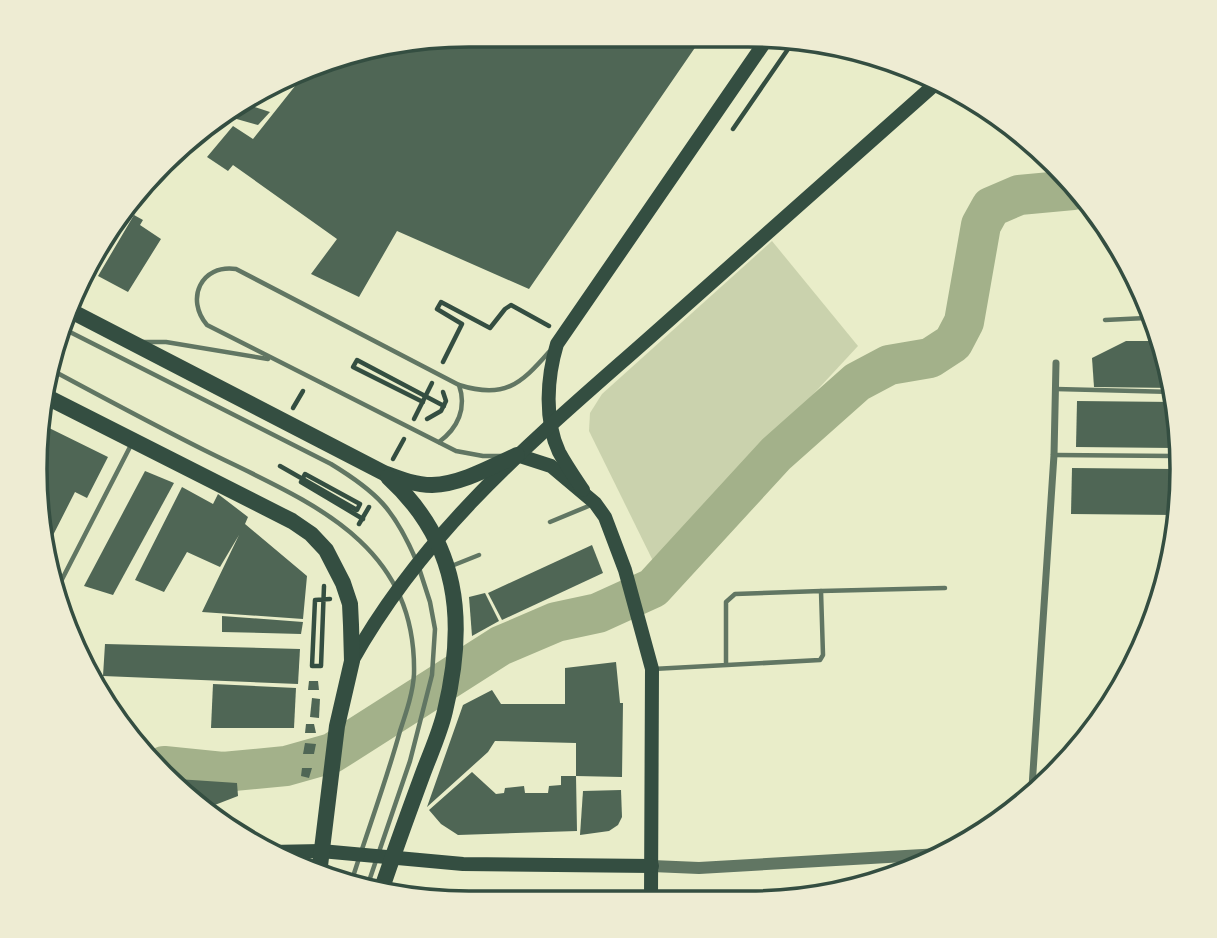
<svg xmlns="http://www.w3.org/2000/svg" width="1217" height="938" font-family="'Space Grotesk',sans-serif">
<style>
.green{fill:#cad2ad}
.lines{fill:none;stroke-linecap:round;stroke-linejoin:round}
.river{stroke:#a3b18a;stroke-width:40}
.building{fill:#4f6655}
.path{stroke:#344e41;stroke-width:4.5}
.service{stroke:#617663;stroke-width:4.5}
.minor{stroke:#617663;stroke-width:7}
.tertiary{stroke:#617663;stroke-width:12}
.secondary{stroke:#344e41;stroke-width:14}
.primary{stroke:#344e41;stroke-width:16}
.rim{fill:none;stroke:#344e41;stroke-width:3.5}
</style>
<rect width="100%" height="100%" fill="#e9edc9"/>
<polygon class="green" points="772,241 858,346 655,565 589,431 590,413 602,394"/>
<g class="lines">
<polyline class="river" points="164,766 223,772 286,766 332,753 500,646 556,622 598,613 653,588 776,454 857,382 889,365 930,358 953,343 964,322 981,225 991,207 1019,195 1073,190"/>
</g>
<g class="building">
<polygon points="469,35 703,36 529,289 397,231 359,297 311,274 337,239 233,165 228,171 207,157 233,126 253,139 307,71 356,50"/>
<polygon points="240,102 270,112 258,125 226,116 227,112"/>
<polygon points="134,215 143,220 140,225 161,239 128,292 98,276"/>
<polygon points="1126,341 1156,341 1174,388 1094,387 1092,358"/>
<polygon points="1077,401 1174,402 1174,448 1076,447"/>
<polygon points="41,424 108,457 87,498 75,492 46,549 35,469"/>
<polygon points="1072,468 1174,469 1174,515 1071,514"/>
<polygon points="145,471 174,483 113,595 84,586"/>
<polygon points="182,487 213,504 218,494 248,517 245,524 307,576 303,619 202,612 239,535 220,567 187,552 164,592 135,580"/>
<polygon points="592,545 603,573 502,620 488,593"/>
<polygon points="485,593 499,621 472,636 469,597"/>
<polygon points="222,616 303,622 301,634 222,632"/>
<polygon points="105,644 300,649 298,684 103,676"/>
<polygon points="616,662 620,703 623,703 622,777 576,776 576,743 495,741 488,752 427,807 463,705 492,690 501,704 565,704 565,668"/>
<polygon points="309,681 318,681 319,690 308,690"/>
<polygon points="213,684 296,688 294,728 211,728"/>
<polygon points="312,698 320,699 319,718 310,717"/>
<polygon points="306,724 314,724 316,733 305,733"/>
<polygon points="305,743 316,744 314,754 303,754"/>
<polygon points="302,768 312,768 309,778 301,776"/>
<polygon points="472,772 496,794 504,793 505,788 524,786 525,793 548,793 549,786 561,785 561,776 576,776 577,831 458,835 441,824 429,810"/>
<polygon points="177,779 237,783 238,796 207,808"/>
<polygon points="621,790 622,817 618,825 609,831 580,835 583,791"/>
</g>
<g class="lines">
<g class="path">
<polyline points="733,129 795,39"/>
<polyline points="443,362 462,324 437,309 441,302 490,328 505,309 511,305 549,326"/>
<polyline points="423,402 353,367 357,360 444,406"/>
<polyline points="293,408 303,391"/>
<polyline points="414,419 432,383"/>
<polyline points="427,419 441,411 446,401 443,392"/>
<polyline points="393,459 404,439"/>
<polyline points="280,466 357,510 360,504 305,474 301,482 363,519"/>
<polyline points="359,524 369,507"/>
<polyline points="324,586 321,666 312,666 315,600 330,599"/>
</g>
<g class="service">
<polyline points="1105,320 1146,318"/>
<path d="M62 328 331 464C377 492 394 509 416 560"/>
<polyline points="142,342 166,342 268,359"/>
<path d="M48 368C100 396 152 424 204 450 304 500 417 539 414 674 413 693 406 713 400 731 386 782 367 832 351 883"/>
<polyline points="1056,389 1174,392"/>
<path d="M439 442C458 428 467 408 459 385"/>
<polyline points="1055,455 1174,456"/>
<path d="M501 456H483L456 451 207 325C185 299 201 264 236 269L459 385C504 399 520 385 549 352"/>
<polyline points="550,522 591,505"/>
<polyline points="449,567 479,555"/>
<polyline points="821,591 945,588"/>
<polyline points="55,593 131,445"/>
<polyline points="653,669 820,660 823,655 821,591 735,594 726,602 726,664"/>
<polyline points="367,887 410,761 432,675 435,629 430,602 419,568"/>
</g>
<polyline class="minor" points="1032,787 1054,455 1056,363"/>
<polyline class="tertiary" points="652,866 699,868 940,854"/>
<g class="secondary">
<polyline points="517,455 551,466 595,503 605,517 625,570 652,669 651,899"/>
<path d="M583 490C575 478 566 465 559 452 544 420 547 377 557 344L769 36"/>
<path d="M352 661C427 527 535 439 648 339 743 254 838 170 933 86"/>
<polyline points="270,852 321,851 463,864 652,866"/>
</g>
<g class="primary">
<path d="M69 310 384 473C400 479 415 485 432 485 461 484 491 467 517 455"/>
<polyline points="45,396 292,521 311,534 326,550 343,583 350,604 351,625 352,661 337,726 319,874"/>
<path d="M381 891C394 852 408 814 422 776 430 754 440 733 445 711 467 620 459 542 388 477"/>
</g>
</g>
<path d="M0 0H1217V938H0ZM469 47H748A422 422 0 0 1 1170 469V469A422 422 0 0 1 748 891H469A422 422 0 0 1 47 469V469A422 422 0 0 1 469 47Z" fill="#eeecd3" fill-rule="evenodd"/>
<path class="rim" d="M469 47H748A422 422 0 0 1 1170 469V469A422 422 0 0 1 748 891H469A422 422 0 0 1 47 469V469A422 422 0 0 1 469 47Z"/>
</svg>
